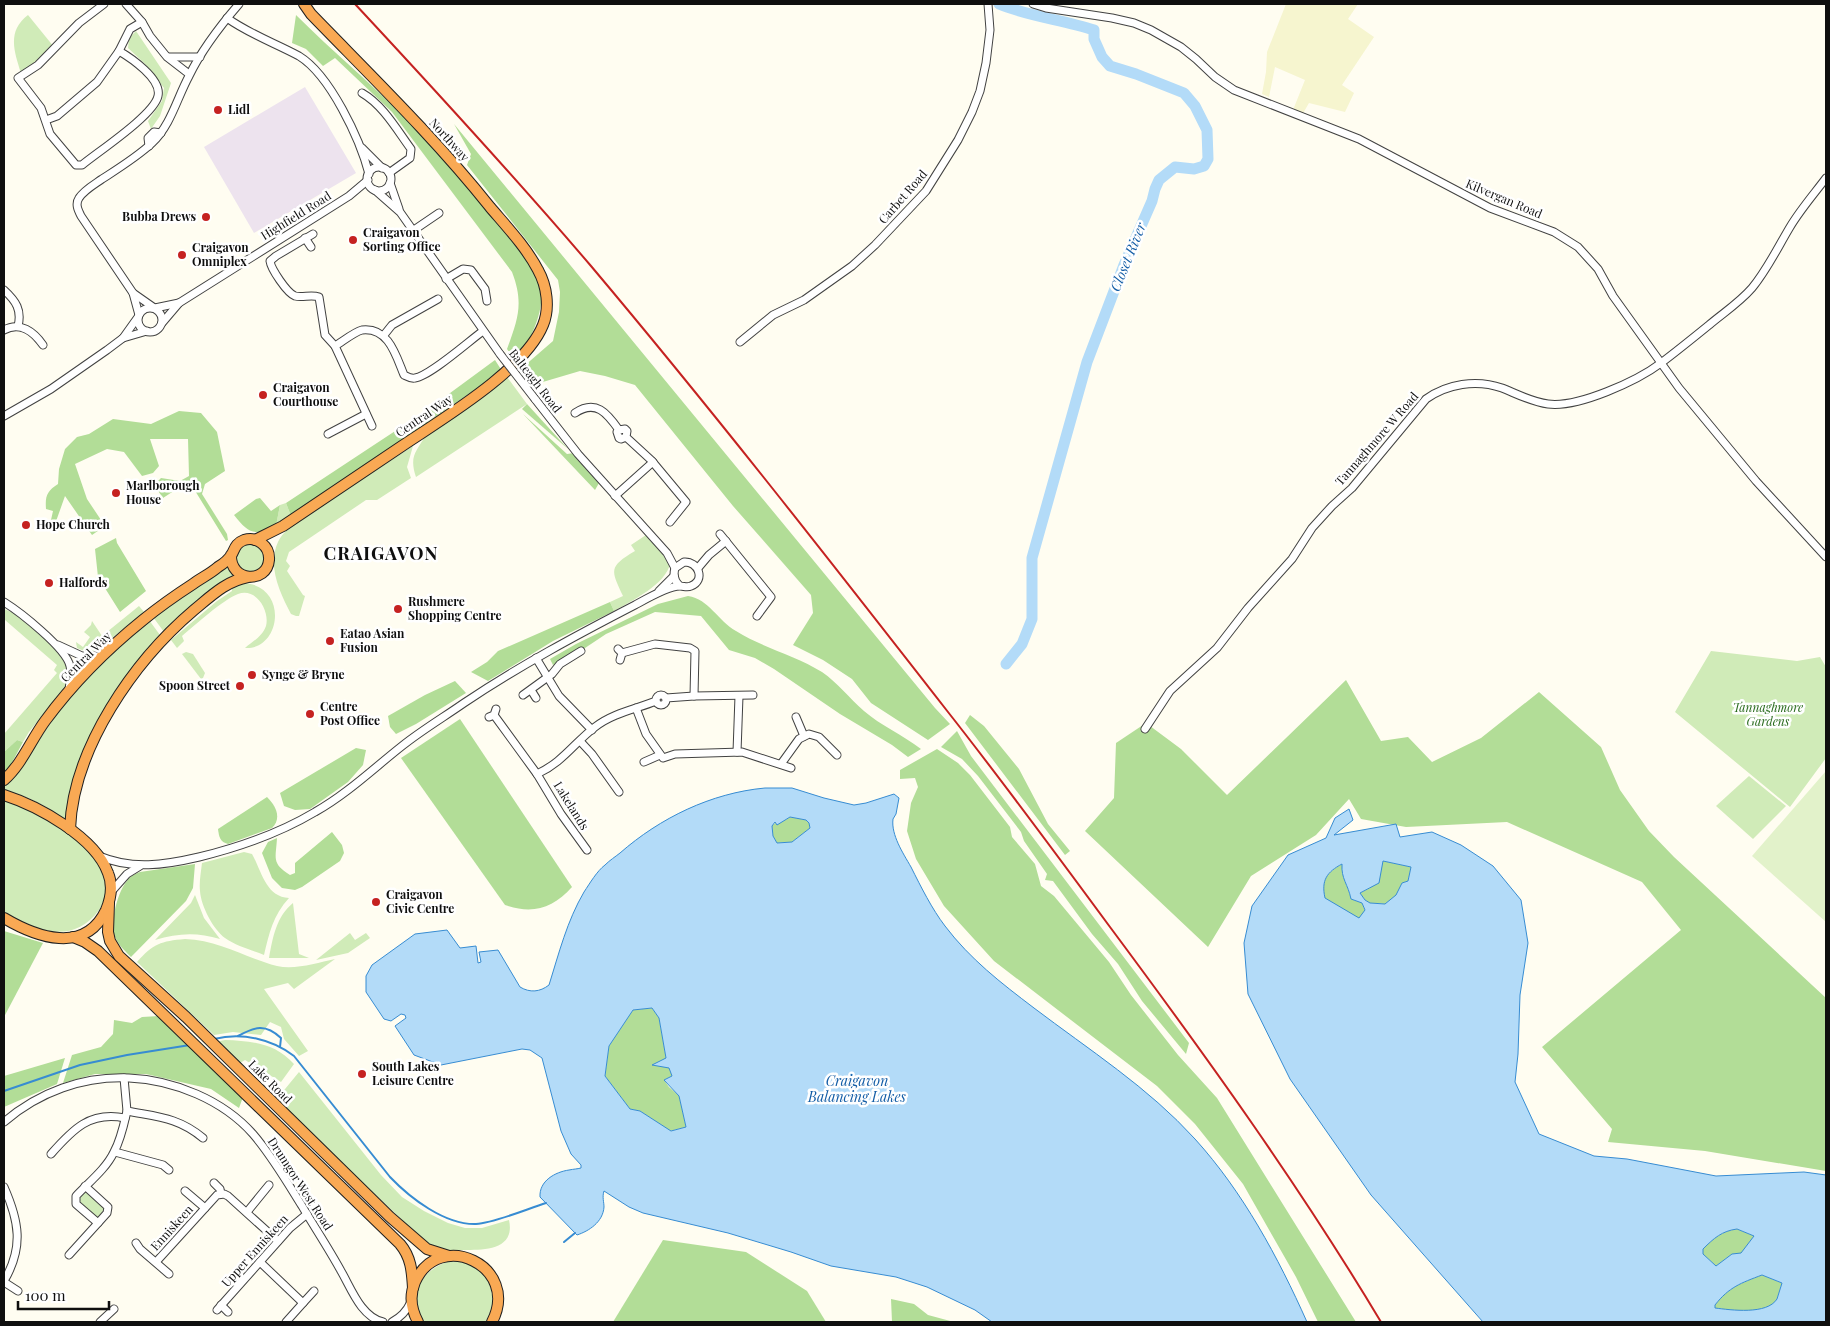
<svg xmlns="http://www.w3.org/2000/svg" width="1830" height="1326" font-family="'Playfair Display',serif">
<style>
.industrial{fill:#ede3ee}
.farmland{fill:#f6f5cf}
.green{fill:#d0ebb8}
.forest{fill:#b2dd97}
.pitch{fill:#e2f2ca}
.water{fill:#b3dbf8;stroke:#378cd2;fill-rule:evenodd}
.lines{fill:none;stroke-linecap:round;stroke-linejoin:round}
.stream{stroke:#378cd2;stroke-width:2}
.river{stroke:#b3dbf8;stroke-width:11}
.minor-casing{stroke:#424242;stroke-width:9}
.highway-casing{stroke:#202020;stroke-width:12}
.minor{stroke:#fff;stroke-width:7}
.highway{stroke:#f9a954;stroke-width:10}
.rail{stroke:#c52221;stroke-width:2}
.minor-bridge-casing{stroke:#424242;stroke-width:9;stroke-linecap:butt}
.minor-bridge{stroke:#fff;stroke-width:7}
.poi-dot{fill:#c52221;stroke:#fff;stroke-width:2}
.labels{text-anchor:middle;stroke-width:5;stroke-linejoin:round;paint-order:stroke}
.poi-label{font-size:12px;font-weight:bold;fill:#0f0f0f;stroke:#fff;text-anchor:start}
.street-label{font-size:12px;fill:#0f0f0f;stroke:#fff}
.park-label{font-size:12px;font-style:italic;fill:#286a1c;stroke:#fff}
.water-label{font-size:14px;font-style:italic;fill:#135da6;stroke:#fff}
.district-label{font-size:18px;font-weight:bold;letter-spacing:1px;fill:#0f0f0f;stroke:#fff}
</style>
<rect width="100%" height="100%" fill="#fffdf1"/>
<polygon class="industrial" points="305,87 356,173 254,233 204,147"/>
<polygon class="farmland" points="1286,4 1358,4 1348,19 1374,37 1342,85 1354,93 1345,112 1309,103 1302,115 1293,110 1305,80 1275,67 1269,97 1262,94 1266,72 1267,52"/>
<g class="green">
<path d="M28 15 54 47 21 73C14 51 7 31 28 15Z"/>
<polygon points="136,31 171,83 160,116 151,129 148,121 162,101 164,88 144,63 128,48 129,38"/>
<path d="M507 377 527 404 416 477C409 456 416 452 426 435Z"/>
<path d="M413 446 407 467 411 478 377 500H366L289 552 286 561 290 566 287 571 303 595 305 596 299 616H296L291 614C280 593 267 566 278 542 281 535 288 529 293 524Z"/>
<polygon points="286,503 291,516 276,526 280,505"/>
<path d="M646 535 670 563C667 584 631 601 614 611L610 602 623 596C611 570 608 567 635 551L631 545Z"/>
<circle cx="251" cy="558" r="14"/>
<polygon points="229,563 235,574 217,586 164,632 153,617"/>
<path d="M239 583C289 581 283 650 245 648 253 641 262 637 266 626 270 611 256 587 238 594 224 599 195 625 182 636L184 641 177 648 171 640 217 601 232 591V587Z"/>
<path d="M139 606 144 612 107 642 109 645C98 652 89 654 77 648L76 642 83 647 90 637 84 632 91 625 92 621 102 636Z"/>
<polygon points="4,609 14,613 52,645 69,665 70,680 29,732 23,742 17,740 4,752 4,734 57,673 54,670 57,665 5,620 4,621"/>
<path d="M149 620 160 635C122 676 97 716 78 769 72 788 66 803 68 822 50 808 27 795 4 790V785L14 777C30 754 45 730 62 707 88 675 118 647 149 620Z"/>
<polygon points="1711,651 1797,661 1820,657 1826,667 1826,758 1790,807 1675,712"/>
<polygon points="186,652 193,654 205,673 203,678 201,679 182,654"/>
<polygon points="1749,776 1786,806 1753,839 1716,806"/>
<path d="M4 799C36 813 87 835 102 870 107 882 107 899 99 910 74 945 35 932 4 912Z"/>
<path d="M244 852 252 854C262 872 266 897 289 898 273 915 269 934 264 955 252 950 236 946 225 938 213 929 201 906 200 891 199 882 201 872 202 863Z"/>
<path d="M195 895 204 918 220 939C197 932 178 933 155 940L191 903Z"/>
<path d="M293 903 299 954 309 958H269C273 937 276 917 293 903Z"/>
<polygon points="350,933 355,940 366,933 370,938 348,953 316,960"/>
<path d="M185 939C219 940 246 958 277 966 295 970 317 963 335 959L294 989 288 983 264 989 308 1051 299 1056 284 1039 281 1027 270 1022 261 1035 233 1032 214 1035 137 962C153 944 161 941 185 939Z"/>
<path d="M225 1040C252 1041 275 1043 294 1064L281 1082 245 1060 240 1063 215 1042Z"/>
<path d="M299 1072 381 1175 402 1197 424 1211 448 1223 465 1228H482L509 1220C516 1252 480 1250 460 1250 456 1250 452 1251 448 1251 437 1249 429 1244 420 1237L276 1100Z"/>
<polygon points="87,1191 103,1206 104,1209 99,1217 96,1217 78,1201 84,1192"/>
<path d="M450 1261C459 1262 466 1262 474 1266 493 1278 498 1304 485 1322H424C406 1295 422 1269 450 1261Z"/>
</g>
<g class="forest">
<path d="M296 15C332 51 371 83 406 119 440 154 472 189 502 227 512 240 534 265 539 279 548 303 532 343 514 359L507 349C518 319 524 303 512 272L392 112 335 58 323 66 306 49 292 43Z"/>
<polygon points="454,124 935,708 950,724 928,740 871,703 852,679 823,660 793,645 813,613 811,595 733,506 635,385 605,376 580,371 536,384 523,367 553,341 559,312 560,292 558,280 467,165 471,154"/>
<polygon points="495,360 502,371 291,516 286,503 427,410"/>
<polygon points="527,404 568,449 522,409"/>
<path d="M179 411 201 413 217 432 225 471 205 484 202 494 227 534 228 540 226 541 189 481 163 498 154 485 161 478 180 481 189 476 188 439H150L159 466 153 473 142 476 124 452 107 449 75 464 87 499 105 526 92 535 65 496 54 527 51 520 53 511 46 509C45 496 47 491 58 484L59 469 65 449 77 437 89 434 113 419 151 424Z"/>
<polygon points="523,414 567,454 574,453 599,483 595,490"/>
<path d="M260 498 271 511 280 505 276 526C255 537 248 533 234 515L256 499Z"/>
<polygon points="116,538 117,543 146,591 120,612 98,577 95,549"/>
<path d="M688 596C709 599 718 621 736 631 763 648 795 655 822 672 838 683 849 698 864 711 880 725 903 735 921 749L908 757 892 745 840 714 774 669 755 658 729 650 701 616 655 612 606 634 585 648 553 665 550 659 576 644 658 604Z"/>
<polygon points="610,602 614,611 553,641 488,681 471,672 487,662 498,651"/>
<polygon points="1346,680 1381,741 1408,737 1432,762 1481,738 1539,692 1601,747 1620,790 1649,831 1674,857 1826,998 1826,1171 1705,1151 1608,1142 1612,1129 1542,1047 1681,930 1642,882 1507,822 1406,827 1361,819 1349,799 1316,835 1251,876 1208,947 1085,831 1114,798 1116,743 1146,723 1181,749 1227,795"/>
<polygon points="455,681 466,693 416,724 396,734 390,727 388,716 425,695"/>
<polygon points="970,715 984,726 1019,769 1048,824 1070,851 1065,855 965,723"/>
<path d="M460 719 572 887C553 908 533 915 505 905L401 758Z"/>
<polygon points="957,731 971,756 1189,1043 1186,1054 1142,1001 1118,964 1092,934 1053,881 1045,880 1047,874 1024,841 1021,832 978,776 962,759 941,747"/>
<polygon points="17,740 23,742 9,768 4,771 4,752"/>
<polygon points="356,748 366,750 363,765 348,782 310,809 295,810 284,806 280,793"/>
<polygon points="937,749 958,763 970,775 1010,827 1012,837 1035,864 1041,886 1054,896 1109,962 1131,995 1178,1055 1217,1098 1356,1322 1318,1322 1296,1277 1243,1184 1195,1124 1157,1086 994,961 944,906 916,859 907,831 911,803 918,787 915,778 900,779 900,770"/>
<path d="M267 797C276 806 282 818 272 828L228 844C220 842 219 837 218 829Z"/>
<path d="M790 817 806 820 809 823 810 828 792 842 777 843 773 836 772 826C777 820 785 822 790 817Z"/>
<path d="M332 832 342 845 344 853 340 861 302 887 295 890 282 888 272 878 262 853 268 842 277 838C276 858 271 863 290 875L295 873V863Z"/>
<polygon points="1383,861 1411,867 1408,881 1402,883 1397,895 1385,904 1370,903 1365,900 1360,893 1370,888"/>
<path d="M195 864 193 888 186 901 131 957C124 950 117 944 114 934 110 922 118 891 127 881 130 876 135 874 140 872Z"/>
<path d="M1342 864C1341 878 1348 884 1351 899L1362 903 1365 911 1359 919 1325 898C1320 879 1327 873 1342 864Z"/>
<polygon points="4,931 43,943 4,1017"/>
<polygon points="652,1008 659,1018 666,1058 672,1076 664,1080 669,1087 679,1096 686,1127 670,1131 640,1111 630,1109 605,1076 609,1046 633,1010"/>
<polygon points="159,1016 243,1097 239,1108 211,1089 146,1074 95,1074 63,1083 72,1055 101,1047 113,1034 114,1020 132,1023 142,1017"/>
<polygon points="65,1058 57,1084 4,1107 4,1076"/>
<path d="M1737 1229 1754 1236 1741 1254H1732L1716 1266 1703 1254V1249C1714 1238 1722 1231 1737 1229Z"/>
<polygon points="663,1240 746,1252 807,1291 826,1322 613,1322"/>
<path d="M1762 1275 1782 1283C1780 1288 1779 1294 1777 1299 1767 1316 1731 1310 1715 1308V1305C1729 1287 1741 1283 1762 1275Z"/>
<polygon points="891,1299 914,1304 928,1315 954,1322 892,1322"/>
</g>
<polygon class="pitch" points="1826,771 1826,922 1752,856"/>
<g class="water">
<path d="M765 788H792L824 798 854 805 866 803 894 794 899 798 896 814 893 819C891 835 903 853 911 867 921 887 932 909 945 926 970 959 1001 983 1034 1008 1088 1049 1149 1088 1195 1139 1243 1192 1278 1257 1307 1322H992L975 1310 927 1287 896 1277 831 1266 791 1252 728 1233 643 1213 629 1207 604 1191C602 1197 604 1202 604 1207 603 1222 589 1231 577 1235L540 1197C539 1181 555 1172 569 1170 574 1169 577 1169 581 1168V1165L571 1154 561 1131 542 1058 530 1050 522 1049 441 1065 414 1055 395 1026 406 1018 405 1015 401 1014 391 1021 384 1019 366 992V976L372 965 415 934 447 930 460 948 476 946 478 963 481 962 479 952 498 950 520 987C530 993 540 992 549 985 559 953 567 921 584 892 590 883 597 871 605 865 610 860 615 857 620 853 660 818 711 793 765 788ZM790 817 806 820 809 823 810 828 792 842 777 843 773 836 772 826 775 822 777 825ZM652 1008 659 1018 666 1058 652 1065 669 1068 672 1076 664 1080 679 1096 686 1127 671 1131 640 1111 630 1109 605 1076 609 1046 633 1010Z"/>
<path d="M1349 809 1353 820 1334 835 1396 824 1400 837 1432 832 1461 845 1493 866 1521 900 1528 943 1520 995 1518 1054 1515 1082 1539 1134 1594 1156 1627 1159 1716 1176 1804 1172 1826 1175V1322H1483L1371 1195 1290 1079 1248 994 1244 943 1252 906 1288 855 1326 838 1335 818ZM1383 861 1411 867 1408 881 1402 883 1396 895 1385 904 1370 903 1365 900 1360 893 1379 883ZM1342 864C1341 879 1348 884 1351 899L1362 903 1365 910 1359 918 1325 898C1321 880 1327 872 1342 864ZM1737 1229 1754 1236 1741 1253 1732 1254 1716 1266 1703 1254V1249C1714 1238 1722 1231 1737 1229ZM1762 1275 1782 1283C1780 1288 1779 1294 1777 1299 1767 1315 1731 1310 1715 1308V1305C1729 1287 1741 1283 1762 1275Z"/>
</g>
<g class="lines">
<g class="stream">
<path d="M238 1036C255 1027 265 1023 281 1038L280 1047"/>
<path d="M214 1039C242 1032 272 1039 294 1056L390 1177C410 1198 445 1225 476 1224 494 1223 527 1209 546 1203"/>
<polyline points="4,1091 80,1065 127,1055 190,1045"/>
<polyline points="564,1242 575,1233"/>
</g>
<path class="river" d="M999 4C1027 16 1064 20 1094 30V39L1102 57 1110 66 1136 74 1184 93 1195 106 1207 130 1208 159 1204 166 1194 169 1175 167 1159 180 1155 189 1152 201 1124 265 1087 362 1032 558V619L1022 644 1006 664"/>
<defs>
<g id="minor">
<path d="M104 4 79 23 38 65 18 78 41 108 50 134 76 165H82C99 151 154 115 158 96 162 79 131 58 119 51"/>
<polyline points="126,4 142,22 150,36 167,57 189,74"/>
<polyline points="1033,4 1046,8 1112,18 1134,23 1151,30 1181,47 1196,59 1215,77 1234,90 1359,139 1490,208 1554,232 1578,247 1598,269 1613,296 1679,388 1756,481 1826,557"/>
<path d="M227 18C249 34 275 43 299 56 330 75 360 139 369 174"/>
<polyline points="168,57 200,57"/>
<path d="M362 93C383 105 397 130 411 149L410 158 389 173"/>
<polyline points="46,120 57,116 97,82 119,51 130,29 142,22"/>
<polyline points="149,146 148,138 154,132 161,133"/>
<polyline points="362,148 382,168"/>
<circle cx="379" cy="179" r="12"/>
<polyline points="390,183 399,209"/>
<polyline points="375,190 400,212 500,354"/>
<polyline points="414,230 439,213"/>
<path d="M313 234 276 256 270 261C271 269 287 293 295 296 303 298 311 294 319 297L325 335 335 346"/>
<polyline points="305,238 311,247"/>
<polyline points="446,279 463,269 471,270 485,289 487,301"/>
<path d="M4 290C16 301 22 310 18 326"/>
<polyline points="133,293 153,307"/>
<circle cx="150" cy="320" r="12"/>
<polyline points="155,308 179,303"/>
<path d="M139 315 133 293 81 216C78 210 75 204 79 198 84 190 95 184 102 179 119 168 137 157 152 143 171 125 177 98 189 76 202 49 220 26 239 4"/>
<polyline points="162,323 179,303 349,196 368,180"/>
<path d="M4 330C20 321 34 332 43 345"/>
<polyline points="384,335 392,325 438,299"/>
<polyline points="123,338 147,331"/>
<polyline points="740,342 773,315 804,300 852,266 875,245 926,191 958,140 972,112 980,91 986,63 990,30 988,4"/>
<polyline points="535,399 578,454 667,553 675,568"/>
<path d="M575 413C596 399 607 413 619 430"/>
<polyline points="4,416 51,389 107,350 123,338 138,317"/>
<path d="M372 426 335 346C342 342 354 332 362 330 389 327 396 356 404 375 408 377 411 379 415 378 430 376 469 341 483 331"/>
<polyline points="328,434 366,414"/>
<polyline points="626,437 621,439 619,438 617,432 619,430 625,429 627,431 626,437 651,460 686,502 670,522"/>
<polyline points="615,496 653,462"/>
<polyline points="720,534 771,597 757,616"/>
<polyline points="698,568 709,555 726,541"/>
<polyline points="659,591 674,576"/>
<path d="M4 602C20 612 66 648 70 666 72 674 70 682 69 689"/>
<polyline points="58,645 82,656 102,656"/>
<polyline points="618,649 622,653 620,660"/>
<polyline points="622,653 655,644 690,648 695,651 694,696"/>
<polyline points="536,658 559,696 592,730"/>
<polyline points="531,690 536,698"/>
<circle cx="661" cy="700" r="5"/>
<polyline points="523,695 552,674 560,664 581,651"/>
<polyline points="666,698 694,696 753,695"/>
<polyline points="636,708 646,734 663,758 675,754 742,752 791,768"/>
<polyline points="494,715 537,774 561,814 587,850"/>
<polyline points="489,717 494,715 496,709"/>
<polyline points="796,717 804,736"/>
<path d="M1145 729 1170 691 1217 648 1248 608 1292 559 1312 528 1332 506 1352 488 1426 399C1447 384 1476 379 1502 388 1517 394 1532 402 1548 404 1578 408 1637 381 1661 363 1677 351 1693 338 1709 325 1723 313 1739 303 1752 288 1767 270 1778 247 1790 227 1800 210 1814 194 1826 178"/>
<polyline points="580,741 592,754 619,792"/>
<polyline points="737,752 739,696"/>
<polyline points="644,762 660,755"/>
<polyline points="781,764 799,739 809,734 819,737 837,755"/>
<path d="M537 774C563 762 574 743 595 727 613 713 636 709 656 701"/>
<path d="M99 856C132 870 165 865 199 857 240 847 278 834 315 812 347 794 374 768 402 746 422 730 444 717 464 703 519 666 577 635 635 605 646 599 668 586 680 586 684 586 687 588 691 586 706 580 698 561 684 562L675 568C673 575 674 581 680 586"/>
<polyline points="111,892 127,874 140,866"/>
<path d="M124 1078 127 1111C157 1117 178 1117 203 1138"/>
<path d="M4 1122C39 1092 83 1076 129 1078 174 1080 223 1100 253 1134 272 1156 287 1182 302 1206 315 1228 329 1249 341 1271 351 1288 361 1317 383 1322"/>
<polyline points="115,1152 163,1165 169,1170"/>
<path d="M51 1154C73 1129 90 1111 125 1118"/>
<polyline points="214,1183 220,1189 221,1194"/>
<polyline points="85,1186 108,1207 107,1213 98,1223"/>
<path d="M4 1187C19 1221 24 1247 4 1281"/>
<polyline points="185,1191 205,1208"/>
<polyline points="247,1212 269,1185"/>
<polyline points="136,1243 140,1249 169,1274"/>
<path d="M69 1255 98 1223 76 1204V1196C88 1183 106 1169 114 1152 121 1139 124 1124 127 1111"/>
<polyline points="156,1262 217,1195 224,1194 228,1196 278,1241"/>
<polyline points="260,1262 303,1303 286,1322"/>
<polyline points="4,1282 18,1291"/>
<polyline points="303,1303 314,1291"/>
<polyline points="221,1305 228,1312"/>
<polyline points="217,1310 290,1228 307,1214"/>
<polyline points="100,1322 114,1309"/>
<path d="M392 1322C401 1317 406 1312 411 1302"/>
</g>
<g id="highway">
<path d="M255 540 283 526C322 500 362 473 402 446 442 419 525 370 543 325 550 308 547 286 538 270 526 247 507 227 490 207 435 138 372 77 311 14L304 4"/>
<path d="M4 780C22 764 31 740 45 721 73 683 107 649 143 620 159 607 176 595 193 584 201 578 210 574 218 567 223 564 229 559 232 554 235 548 236 543 244 540 257 536 270 546 269 560 267 584 230 582 231 555"/>
<path d="M4 795C38 806 95 837 108 873 113 885 111 898 106 910 85 955 36 937 4 918"/>
<path d="M70 829C73 748 134 661 194 610 211 596 226 581 248 577"/>
<polyline points="109,903 108,932 110,941 119,956 186,1017 390,1217 427,1249 449,1256"/>
<path d="M73 937 85 942 98 951 400 1244C411 1257 412 1271 413 1288"/>
<path d="M418 1322C411 1309 409 1296 415 1282 439 1228 521 1266 492 1322"/>
</g>
</defs>
<use href="#minor" class="minor-casing"/>
<use href="#highway" class="highway-casing"/>
<use href="#minor" class="minor"/>
<use href="#highway" class="highway"/>
<path class="rail" d="M355 4C435 90 515 177 591 266 714 412 831 562 948 712 1004 783 1057 855 1110 927 1206 1056 1299 1185 1381 1322"/>
<defs>
<polyline id="minor-bridge" points="500,354 535,399"/>
</defs>
<use href="#minor-bridge" class="minor-bridge-casing"/>
<use href="#minor-bridge" class="minor-bridge"/>
</g>
<g class="poi-dot">
<circle cx="218" cy="110" r="5"/>
<circle cx="206" cy="217" r="5"/>
<circle cx="353" cy="240" r="5"/>
<circle cx="182" cy="255" r="5"/>
<circle cx="263" cy="395" r="5"/>
<circle cx="116" cy="493" r="5"/>
<circle cx="26" cy="525" r="5"/>
<circle cx="49" cy="583" r="5"/>
<circle cx="398" cy="609" r="5"/>
<circle cx="330" cy="641" r="5"/>
<circle cx="252" cy="675" r="5"/>
<circle cx="240" cy="686" r="5"/>
<circle cx="310" cy="714" r="5"/>
<circle cx="376" cy="902" r="5"/>
<circle cx="362" cy="1074" r="5"/>
</g>
<g class="labels">
<g class="poi-label">
<text x="228" y="114">Lidl</text>
<text x="196" y="221" text-anchor="end">Bubba Drews</text>
<text x="363" y="237">Craigavon<tspan x="363" dy="14">Sorting Office</tspan></text>
<text x="192" y="252">Craigavon<tspan x="192" dy="14">Omniplex</tspan></text>
<text x="273" y="392">Craigavon<tspan x="273" dy="14">Courthouse</tspan></text>
<text x="126" y="490">Marlborough<tspan x="126" dy="14">House</tspan></text>
<text x="36" y="529">Hope Church</text>
<text x="59" y="587">Halfords</text>
<text x="408" y="606">Rushmere<tspan x="408" dy="14">Shopping Centre</tspan></text>
<text x="340" y="638">Eatao Asian<tspan x="340" dy="14">Fusion</tspan></text>
<text x="262" y="679">Synge &amp; Bryne</text>
<text x="230" y="690" text-anchor="end">Spoon Street</text>
<text x="320" y="711">Centre<tspan x="320" dy="14">Post Office</tspan></text>
<text x="386" y="899">Craigavon<tspan x="386" dy="14">Civic Centre</tspan></text>
<text x="372" y="1071">South Lakes<tspan x="372" dy="14">Leisure Centre</tspan></text>
</g>
<g class="street-label">
<text transform="translate(449 140) rotate(48)" y="4">Northway</text>
<text transform="translate(903 197) rotate(-49)" y="4">Carbet Road</text>
<text transform="translate(1504 199) rotate(23)" y="4">Kilvergan Road</text>
<text transform="translate(296 216) rotate(-32)" y="4">Highfield Road</text>
<text transform="translate(535 381) rotate(52)" y="4">Balteagh Road</text>
<text transform="translate(424 416) rotate(-34)" y="4">Central Way</text>
<text transform="translate(1377 439) rotate(-49)" y="4">Tannaghmore W Road</text>
<text transform="translate(86 657) rotate(-45)" y="4">Central Way</text>
<text transform="translate(571 806) rotate(58)" y="4">Lakelands</text>
<text transform="translate(270 1082) rotate(45)" y="4">Lake Road</text>
<text transform="translate(300 1184) rotate(57)" y="4">Drumgor West Road</text>
<text transform="translate(172 1228) rotate(-48)" y="4">Enniskeen</text>
<text transform="translate(255 1251) rotate(-48)" y="4">Upper Enniskeen</text>
</g>
<g class="park-label">
<text x="1768" y="712">Tannaghmore<tspan x="1768" dy="14">Gardens</tspan></text>
</g>
<g class="water-label">
<text transform="translate(1128 257) rotate(-68)" y="5">Closet River</text>
<text x="857" y="1086">Craigavon<tspan x="857" dy="16">Balancing Lakes</tspan></text>
</g>
<g class="district-label">
<text x="381" y="560">CRAIGAVON</text>
</g>
</g>
<rect width="1830" height="1326" fill="none" stroke="#0f0f0f" stroke-width="10"/>
<path d="M18 1301v8h91v-8" fill="none" stroke="#0f0f0f" stroke-width="2.5"/>
<text x="25" y="1301" font-size="15" fill="#0f0f0f" stroke="#ffffff" stroke-width="4" paint-order="stroke">100 m</text>
</svg>
